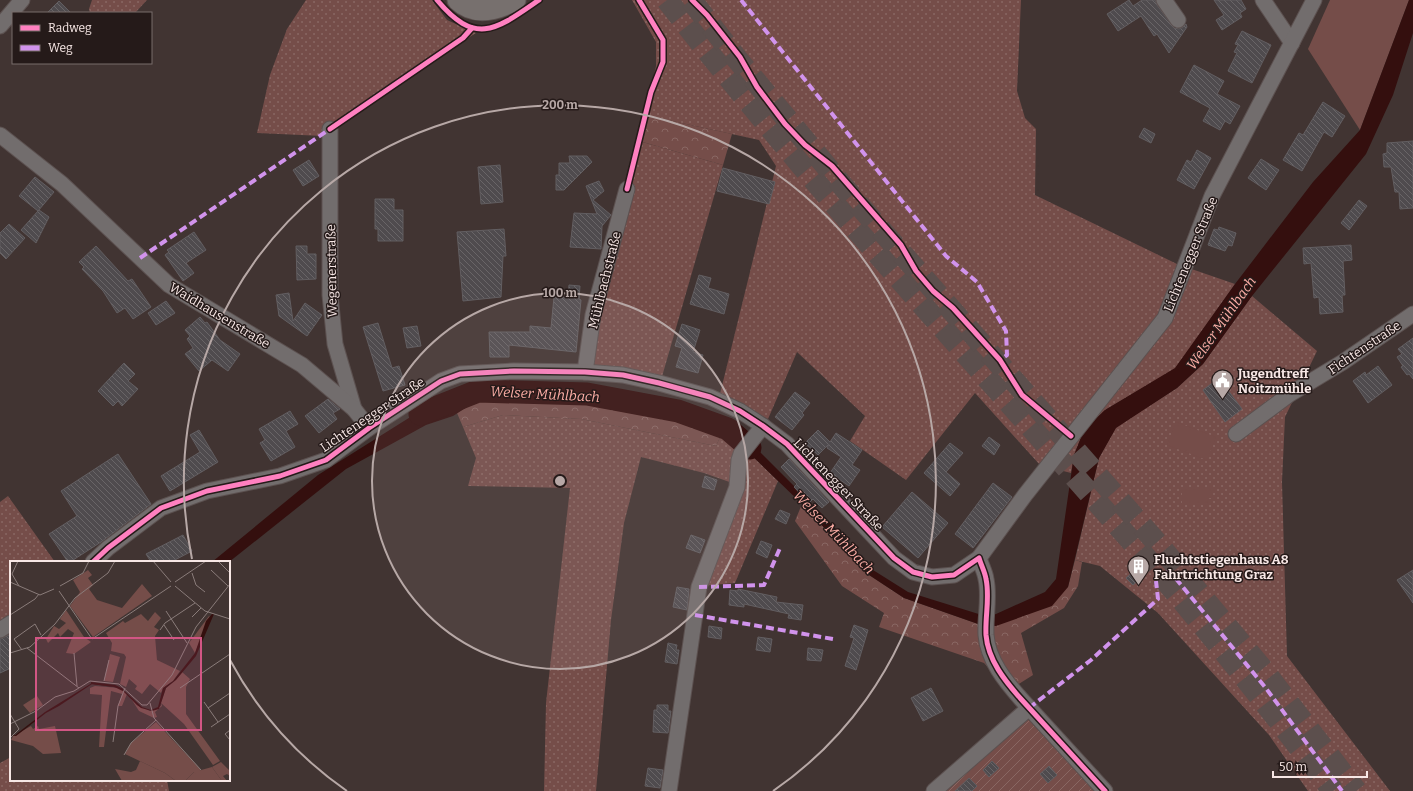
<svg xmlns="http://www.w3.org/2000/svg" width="1413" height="791" font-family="Bitter,serif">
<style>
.grass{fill:url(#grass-dots)}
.forest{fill:url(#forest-crowns)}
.park{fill:#754d49}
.garden{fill:url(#garden-furrows)}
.water{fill:#340f0e}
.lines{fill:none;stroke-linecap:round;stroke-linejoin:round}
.river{stroke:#340f0e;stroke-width:23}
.building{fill:url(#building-back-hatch);stroke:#625e61}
.highway-tunnel{stroke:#5c4f4d;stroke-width:22;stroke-dasharray:22 11;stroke-linecap:butt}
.street-casing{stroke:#5c5150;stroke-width:17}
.secondary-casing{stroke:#5c5150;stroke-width:23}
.street{stroke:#726d6d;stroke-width:15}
.secondary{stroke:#77706e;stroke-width:21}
.quiet{stroke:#d193ec;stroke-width:4;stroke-dasharray:8 4;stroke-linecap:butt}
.cycleway-casing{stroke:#251a19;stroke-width:8}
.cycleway{stroke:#ff80c0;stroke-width:5}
.ring{fill:none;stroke:#b7a8a6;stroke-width:2}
.labels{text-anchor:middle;stroke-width:3;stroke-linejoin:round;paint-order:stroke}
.street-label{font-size:13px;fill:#f7e7e5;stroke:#251a19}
.poi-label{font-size:13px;font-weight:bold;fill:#f7e7e5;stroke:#251a19;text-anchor:start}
.water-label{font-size:14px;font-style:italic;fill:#fbaca4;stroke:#251a19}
.inset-river{fill:none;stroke:#340f0e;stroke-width:2}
.inset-road{fill:none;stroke:#8a7c7a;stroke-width:1}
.view{fill:#d25684;fill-opacity:0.15;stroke:#d25684;stroke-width:2}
.inset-edge{fill:none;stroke:#f7e7e5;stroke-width:2}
.centre{fill:#b7a8a6;stroke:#251a19;stroke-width:2}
.ring-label{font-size:12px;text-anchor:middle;font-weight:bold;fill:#b7a8a6;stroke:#251a19;stroke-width:3;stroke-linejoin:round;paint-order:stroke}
</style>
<defs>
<pattern id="grass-dots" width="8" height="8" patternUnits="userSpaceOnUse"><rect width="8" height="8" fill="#754d49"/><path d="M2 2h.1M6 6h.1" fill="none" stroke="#896763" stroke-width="1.8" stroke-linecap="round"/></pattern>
<pattern id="forest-crowns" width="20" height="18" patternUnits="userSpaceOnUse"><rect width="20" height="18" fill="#754d49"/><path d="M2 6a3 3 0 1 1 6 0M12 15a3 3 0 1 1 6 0" fill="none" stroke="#896763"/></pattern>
<pattern id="garden-furrows" width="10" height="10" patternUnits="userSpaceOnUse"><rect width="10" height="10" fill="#754d49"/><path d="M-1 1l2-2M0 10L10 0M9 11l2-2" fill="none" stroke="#896763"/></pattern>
<pattern id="building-back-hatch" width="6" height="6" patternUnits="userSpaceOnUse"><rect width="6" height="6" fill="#4f4b4e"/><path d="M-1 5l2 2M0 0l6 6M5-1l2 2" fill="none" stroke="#696567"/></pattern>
</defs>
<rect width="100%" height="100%" fill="#413432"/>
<g class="grass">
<polygon points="92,0 147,0 135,13 90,13 89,9"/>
<polygon points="306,0 432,0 447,20 476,33 413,73 323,136 257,133 270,75 287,29"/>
<polygon points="632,0 1021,0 1017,91 1025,118 1036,129 1035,195 1177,264 1235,284 1175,369 1105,410 1084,430 1074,455 1071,473 1040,465 975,393 906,480 850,441 865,416 797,352 768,419 720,394 776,166 759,140 645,115 656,66 656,42"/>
<polygon points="639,141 723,165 661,380 585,368"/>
<polygon points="1252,296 1317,351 1285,417 1282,482 1287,656 1390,791 1308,791 1269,735 1158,613 1100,566 1075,560 1099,458 1116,427 1177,388 1203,364"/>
<polygon points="503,415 581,419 716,446 723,431 745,449 778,481 735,583 700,586 738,485 704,473 641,457 624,523 611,620 596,791 544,791 546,703 570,488 468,486 476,458 463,427"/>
<polygon points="8,496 55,562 11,562 11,617 0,622 0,502"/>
<polygon points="11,757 11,780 167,780 169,791 0,791 0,763"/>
</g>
<g class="forest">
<polygon points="645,115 732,134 723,165 639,141"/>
<polygon points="585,399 673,415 723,431 716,446 581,419 503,415 463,427 457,413 478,400"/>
<polygon points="802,504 866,573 904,598 981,625 1068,587 1075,560 1082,562 1078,586 1064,608 1021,633 1033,675 1009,690 984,663 879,627 884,613 842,586 795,521"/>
</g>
<g class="park">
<polygon points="1330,0 1409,0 1360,130 1308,49"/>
<polygon points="1176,422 1216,437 1207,460 1167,445"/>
<polygon points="1182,487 1213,487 1213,498 1208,498 1207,504 1182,504"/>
</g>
<polygon class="garden" points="1027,718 1095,791 943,791"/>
<polygon class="water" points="1409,0 1413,0 1413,33 1393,95 1366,154 1252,296 1203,364 1177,388 1116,428 1099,458 1068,587 1052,606 996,626 981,625 904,598 866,573 802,504 745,449 723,431 673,415 585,399 478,400 453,416 426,425 346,469 229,562 212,562 318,475 412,416 478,391 587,394 678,411 728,429 753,445 822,514 873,570 908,592 985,616 996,614 1045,592 1056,579 1074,455 1084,430 1105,410 1175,368 1235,284 1313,182 1360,130"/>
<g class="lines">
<polyline class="river" points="420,414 478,391 587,394 678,411 728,429 750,448"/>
</g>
<g class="building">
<polygon points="1129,0 1133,6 1142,0 1155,0 1157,5 1174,28 1179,29 1183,27 1186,24 1187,27 1169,53 1157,34 1154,36 1141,16 1118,31 1107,14"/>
<polygon points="1214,0 1241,0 1246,9 1240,13 1242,17 1222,30 1216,20 1224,15"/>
<polygon points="59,1 71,13 47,13"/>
<polygon points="1242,31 1271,45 1252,83 1228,71 1237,53 1234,52 1238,45 1235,44"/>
<polygon points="1194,65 1224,81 1217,94 1240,106 1230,124 1225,121 1220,130 1203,121 1210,108 1180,92"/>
<polygon points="1323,102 1345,116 1332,137 1324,132 1302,171 1283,160 1299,133 1303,135"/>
<polygon points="1144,128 1155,134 1151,143 1139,137"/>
<polygon points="1413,141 1413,208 1400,209 1399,192 1395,192 1391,167 1384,167 1383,154 1387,153 1387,143"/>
<polygon points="1197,150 1211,158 1194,189 1177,180 1187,160 1191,162"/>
<polygon points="569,156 587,156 592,162 564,190 556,190 556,175 559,175 559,163 570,163"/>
<polygon points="1261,159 1279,170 1266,190 1248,178"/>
<polygon points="309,160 319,176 303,186 293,170"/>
<polygon points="500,165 503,202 481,204 478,167"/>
<polygon points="723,168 775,182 769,204 717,191"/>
<polygon points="35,177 54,192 38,211 39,210 49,217 36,243 21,230 38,211 19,196"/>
<polygon points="599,181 604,191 593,200 611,215 602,226 601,249 570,247 574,213 597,214 586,186"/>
<polygon points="375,199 394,199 394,210 403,210 403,241 378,241 378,229 375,229"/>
<polygon points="1359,200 1367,206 1349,230 1341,223"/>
<polygon points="9,224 25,238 6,259 0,253 0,233"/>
<polygon points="1219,227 1236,233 1232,246 1228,245 1225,251 1208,245 1214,229 1218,230"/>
<polygon points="504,229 506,256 503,256 501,297 463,301 457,232"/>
<polygon points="194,232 206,250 186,263 194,273 183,281 165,255 169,252 167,250"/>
<polygon points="1351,245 1352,260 1343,261 1345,295 1342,295 1343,312 1320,314 1319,297 1314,298 1311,263 1304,264 1303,248"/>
<polygon points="96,246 128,281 132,279 151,307 133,319 125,308 117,313 103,291 82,269 84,267 79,262"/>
<polygon points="296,246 307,246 307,254 316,254 316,279 297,280"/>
<polygon points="699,275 711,278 708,288 729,294 724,314 690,304"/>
<polygon points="569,285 580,286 579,299 581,300 576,352 509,345 509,357 490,357 489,332 530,332 530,326 551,328 554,297 568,298"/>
<polygon points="289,293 293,321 305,303 322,315 307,336 279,316 276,295"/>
<polygon points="166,301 175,313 156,325 148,313"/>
<polygon points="200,317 205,323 207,322 220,340 240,354 228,371 212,360 199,371 185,354 193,348 187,339 190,336 185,330"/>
<polygon points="378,323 392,368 399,366 405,385 383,391 363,327"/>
<polygon points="682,324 700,330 693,352 703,355 698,373 676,367 682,348 675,346"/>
<polygon points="417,326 421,346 407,348 403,328"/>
<polygon points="1413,338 1413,379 1409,374 1407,375 1401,367 1403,366 1397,357 1402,354 1398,349"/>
<polygon points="124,363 135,374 128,381 138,389 122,406 118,401 113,406 98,391"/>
<polygon points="1378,366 1392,385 1368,403 1353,381 1365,372 1366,375"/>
<polygon points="1219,378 1242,409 1225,422 1203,390"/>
<polygon points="795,392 810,403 802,413 804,415 792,430 775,417"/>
<polygon points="328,399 340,409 333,413 337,419 319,433 305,416"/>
<polygon points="290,411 298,424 286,431 295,447 271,461 260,443 265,440 259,429"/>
<polygon points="199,430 218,462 170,491 161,476 200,452 190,435"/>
<polygon points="818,430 830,442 836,433 862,450 852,465 860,470 849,486 830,473 841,457 827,448 829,444 818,455 805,443"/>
<polygon points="989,437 1000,445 994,455 982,446"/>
<polygon points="950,443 963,453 946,472 960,484 950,496 924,473"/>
<polygon points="118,454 151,504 101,542 70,562 68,562 49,534 77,516 61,491"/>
<polygon points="789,459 829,502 822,508 813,499 809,503 794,487 797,484 781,467"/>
<polygon points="705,476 717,480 714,490 702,487"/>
<polygon points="993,483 1012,497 973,548 955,534"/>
<polygon points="912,492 948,523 918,558 882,527"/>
<polygon points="780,510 790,514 786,524 775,519"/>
<polygon points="183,535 192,551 171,562 151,562 146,554"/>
<polygon points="691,535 705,540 700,553 686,548"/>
<polygon points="761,541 772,545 767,558 756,553"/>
<polygon points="1413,570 1413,603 1397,580"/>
<polygon points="1134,571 1141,578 1133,585 1126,578"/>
<polygon points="677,587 689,589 687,610 673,607"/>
<polygon points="738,589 777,597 776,602 803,605 801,620 788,618 789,614 744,604 744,607 729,605 730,590 738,591"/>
<polygon points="854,625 868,630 856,670 845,666 854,638 850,637"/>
<polygon points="709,626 722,628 721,639 708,637"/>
<polygon points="11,634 11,668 0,673 0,639"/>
<polygon points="758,637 772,639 770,652 756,650"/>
<polygon points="668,643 677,645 676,650 679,650 677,664 665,662"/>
<polygon points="808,648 823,650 821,661 807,660"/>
<polygon points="931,688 943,711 923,721 911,698"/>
<polygon points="657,705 668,705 668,711 671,711 668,733 653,732 654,710 657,710"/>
<polygon points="992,761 999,768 989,777 983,770"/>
<polygon points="1049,766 1057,775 1048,783 1040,774"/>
<polygon points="648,768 663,770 660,788 645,786"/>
<polygon points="969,778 977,786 972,791 955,791"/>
</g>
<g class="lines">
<g class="highway-tunnel">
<path d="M667 0C816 192 981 369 1141 552 1208 629 1271 710 1333 791"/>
<polyline points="691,0 737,59 852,197 1158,544 1264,671 1356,791"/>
</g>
<defs>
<g id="street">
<polyline points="1164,0 1178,20"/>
<polyline points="1263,0 1292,43"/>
<polyline points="0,26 22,0"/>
<polyline points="330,129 330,295 335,344 354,409"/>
<polyline points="0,135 62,184 169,285 302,365 354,409 369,428"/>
<polyline points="585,372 593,315 627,189"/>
<polyline points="1236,434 1290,394 1343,362 1413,314"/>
<path d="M979 558C981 565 985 572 986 579 990 597 985 616 986 635 988 660 1005 681 1021 699L1105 791"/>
<polyline points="93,562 108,548 161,508 207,491 280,476 326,460 369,428 441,381 460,374 514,371 585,372 623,375 659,383 710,397 740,411 763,426 787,444 894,558 913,572 932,577 954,575 979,558 1025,495 1165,318 1212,196 1314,0"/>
<polyline points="0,630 11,623"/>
<polyline points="669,791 699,587 737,487 739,460 741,454 763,426"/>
<polyline points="934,791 1029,708"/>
</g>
<path id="secondary" d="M458 0C475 16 496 10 515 0"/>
</defs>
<use href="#street" class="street-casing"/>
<use href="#secondary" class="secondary-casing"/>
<use href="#street" class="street"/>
<use href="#secondary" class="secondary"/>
<g class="quiet">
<polyline points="741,0 946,256 977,282 1006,331 1007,355 1000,360"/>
<polyline points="140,258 330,129"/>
<polyline points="1168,569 1265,687 1342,791"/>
<polyline points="699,587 764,585 780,548"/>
<polyline points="695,615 833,639"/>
<polyline points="1029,708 1091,660 1158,599 1156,581"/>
</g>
<defs>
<g id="cycleway">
<path d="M437 0C476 47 497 29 539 0"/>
<polyline points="692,0 707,15 740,57 757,87 785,124 805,145 832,166 901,245 916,271 933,291 953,308 1000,360 1022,395 1071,436"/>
<polyline points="330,129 463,38 472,28"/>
<polyline points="627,189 651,92 663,62 663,40 639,0"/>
<path d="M93 562 108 548 161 508 207 491 280 476 326 460 369 428 441 381 460 374 514 371 585 372 623 375 659 383 710 397 740 411 763 426 787 444 894 558 913 572 932 577 954 575 979 558C981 565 985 572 986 579 990 597 985 616 986 635 988 660 1005 681 1021 699L1105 791"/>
</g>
</defs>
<use href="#cycleway" class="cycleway-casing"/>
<use href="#cycleway" class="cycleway"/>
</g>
<circle cx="560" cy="481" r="188" fill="#b7a8a6" fill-opacity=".12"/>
<g class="ring">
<circle cx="560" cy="481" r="188"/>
<path d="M347 791A376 376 0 0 1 230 660M192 559A376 376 0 1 1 773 791"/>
</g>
<defs>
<symbol id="civic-pin" viewBox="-11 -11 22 30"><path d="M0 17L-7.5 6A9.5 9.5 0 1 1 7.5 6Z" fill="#b7a8a6" stroke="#251a19"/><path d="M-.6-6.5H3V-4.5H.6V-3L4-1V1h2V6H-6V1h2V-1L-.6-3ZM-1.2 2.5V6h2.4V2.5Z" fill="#fff"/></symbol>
<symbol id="building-pin" viewBox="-11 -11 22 30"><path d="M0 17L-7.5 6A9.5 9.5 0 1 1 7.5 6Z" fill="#b7a8a6" stroke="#251a19"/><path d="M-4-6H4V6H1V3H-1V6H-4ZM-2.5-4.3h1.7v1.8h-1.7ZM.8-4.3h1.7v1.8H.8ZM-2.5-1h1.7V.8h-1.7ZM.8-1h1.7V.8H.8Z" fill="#fff"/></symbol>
</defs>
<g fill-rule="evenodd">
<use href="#civic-pin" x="1210" y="368" width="25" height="34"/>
<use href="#building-pin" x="1126" y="554" width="25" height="34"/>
</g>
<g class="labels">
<g class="street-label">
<text transform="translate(1190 254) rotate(-68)" y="5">Lichtenegger Straße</text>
<text transform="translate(331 271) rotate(-91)" y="5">Wegenerstraße</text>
<text transform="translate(604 280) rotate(-76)" y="5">Mühlbachstraße</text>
<text transform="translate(220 315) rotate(31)" y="5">Waidhausenstraße</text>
<text transform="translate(1364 347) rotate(-34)" y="5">Fichtenstraße</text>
<text transform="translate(372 414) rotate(-34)" y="5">Lichtenegger Straße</text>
<text transform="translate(839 484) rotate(46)" y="5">Lichtenegger Straße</text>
</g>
<g class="poi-label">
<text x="1238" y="378">Jugendtreff<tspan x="1238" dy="15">Noitzmühle</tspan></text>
<text x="1154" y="564">Fluchtstiegenhaus A8<tspan x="1154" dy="15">Fahrtrichtung Graz</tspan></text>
</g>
<g class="water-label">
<text transform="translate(1221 323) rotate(-55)" y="5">Welser Mühlbach</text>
<text transform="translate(545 394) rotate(3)" y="5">Welser Mühlbach</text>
<text transform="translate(834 532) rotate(46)" y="5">Welser Mühlbach</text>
</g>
</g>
<g transform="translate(10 561)">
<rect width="220" height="220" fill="#413432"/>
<path d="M78 9 82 14 78 17 83 24 79 28 87 39 112 47 132 23 142 35 83 76 60 45 70 31 63 19ZM56 49 74 76 81 81 64 93 56 92 64 72 58 68 50 76 48 72 38 82 36 78 44 65 49 68 56 62 50 58ZM145 51 151 57 144 66 149 69 145 75 147 99 170 110 163 120 153 127 151 132 140 123 132 133 125 128 127 125 119 118 116 126 110 123 116 96 114 93 101 90 102 82 96 72 113 60 115 62 131 53 138 60ZM100 93 110 96 103 121 94 120ZM172 111 180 118 176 126V153L210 200 203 204 174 163 151 142 156 127ZM85 125 110 127 117 133 112 145H108L112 133 101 130 94 186H89L92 134 80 133V127ZM27 135 33 144 20 152 13 144ZM21 165 23 168 28 165 29 168 45 165 51 192 33 193 23 185 1 179 3 175ZM130 200 155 212 166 220H112L105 208 121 211 126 209ZM211 201 220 210V215L217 213 213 215 217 220H212L202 206Z" fill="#754d49"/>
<path d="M120 136 127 144 140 150 151 145V142L152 145 145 151 147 156 144 157 129 150ZM202 206 212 220H175L184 211Z" fill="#754d49"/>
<path d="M199 55 200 56 185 92 179 82Z" fill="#754d49"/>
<path d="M146 161 191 209 186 213 184 211 175 220H166L155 212 115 193 121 182Z" fill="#754d49"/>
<path d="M202 53H204L186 95 166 119 156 127 149 148 142 150 131 147 127 144 110 127 82 123 49 145 36 152 6 175 0 174H5L35 151 82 122 111 127 132 146 141 149 148 146 153 127 163 120 185 92 196 60Z" fill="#340f0e"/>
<path class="inset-river" d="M81 122 105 125 113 129"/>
<path class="inset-road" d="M8 0 2 13 9 25M143 0 161 21M208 0 220 12M201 9 218 25M182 12 186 24 195 31M0 21 30 34 44 28M165 21 196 0M50 25 73 12 79 0M165 25 195 50 220 58M49 30 82 78 161 25M156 50 177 82M0 54 25 38 29 33M182 56 191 47M154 64 164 79M150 69 155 62 185 42M17 87 69 127M12 89 4 78 25 63 31 74M0 92 20 86 45 63 65 37 98 12 105 0M64 92 67 125M94 120 99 99M170 127 220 93M194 141 208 161M140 142 144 157 191 209M198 147 220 132M0 153 9 168 0 177M0 163 26 150 45 136 64 130 80 120 109 123 132 144H137L162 114 186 66 220 23M201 166 220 153M220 169 215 173 220 179M103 181 108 145 115 127M114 194 121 182 146 159"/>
<path class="view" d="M26 77H191V169H26Z"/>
<rect width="220" height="220" class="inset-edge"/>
</g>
<circle cx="560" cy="481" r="6" class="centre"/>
<g class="ring-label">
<text x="560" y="109">200 m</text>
<text x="560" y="297">100 m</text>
</g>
<rect x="12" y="12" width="140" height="52" fill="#251a19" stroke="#796c6b"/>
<rect x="20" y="25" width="20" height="6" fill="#ff80c0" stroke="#796c6b"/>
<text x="48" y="32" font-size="12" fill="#f7e7e5">Radweg</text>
<rect x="20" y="45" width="20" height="6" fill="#d193ec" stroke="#796c6b"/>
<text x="48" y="52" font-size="12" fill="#f7e7e5">Weg</text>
<path d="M1273 771v6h94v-6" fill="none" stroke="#f7e7e5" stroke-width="2"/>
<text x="1279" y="771" font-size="12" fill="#f7e7e5" stroke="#251a19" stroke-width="3" paint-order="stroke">50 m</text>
</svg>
